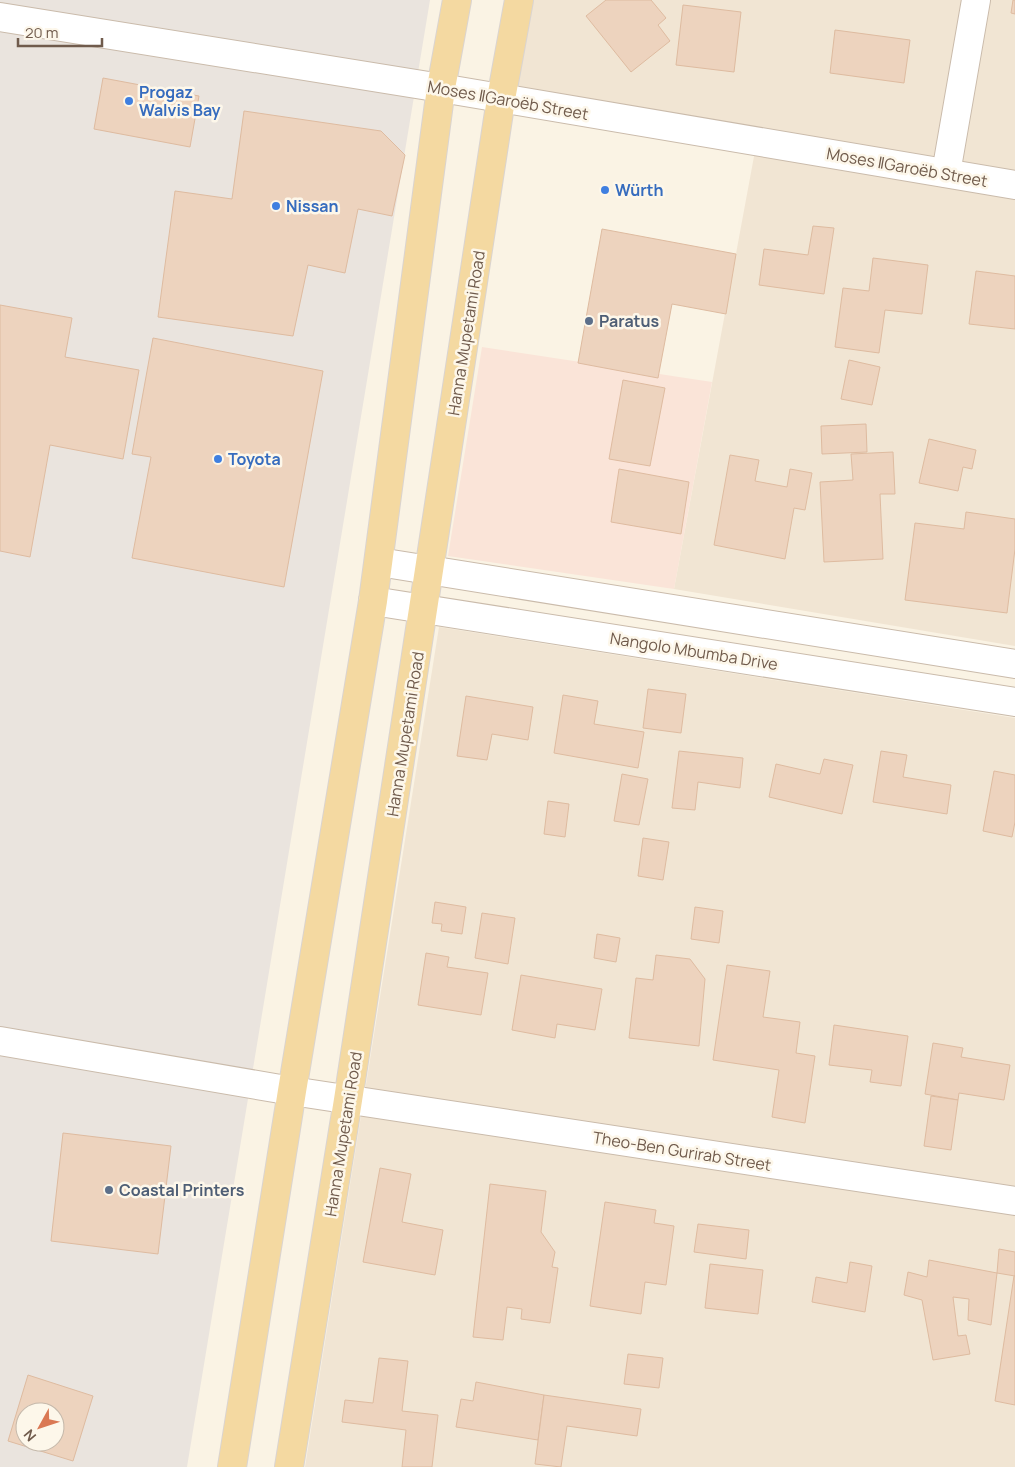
<svg xmlns="http://www.w3.org/2000/svg" width="1015" height="1467" font-family="Manrope,sans-serif">
<style>
.residential{fill:#f1e5d3}
.commercial{fill:#fae4d8}
.industrial{fill:#eae4de;fill-rule:evenodd}
.building{fill:#edd3be;stroke:#debba0;fill-rule:evenodd}
.lines{fill:none;stroke-linecap:round;stroke-linejoin:round}
.minor-casing{stroke:#cabbab;stroke-width:30}
.major-casing{stroke:#dad4d0;stroke-width:30}
.minor{stroke:#fff;stroke-width:28}
.major{stroke:#f4d9a1;stroke-width:28}
.shop-dot{fill:#3f7fe0;stroke:#fdf7ea;stroke-width:2}
.service-dot{fill:#5c6f8a;stroke:#fdf7ea;stroke-width:2}
.labels{text-anchor:middle;stroke-width:5;stroke-linejoin:round;paint-order:stroke}
.shop-label{font-size:16px;font-weight:bold;fill:#366cbe;stroke:#fdf7ea;text-anchor:start}
.street-label{font-size:16px;fill:#705b4c;stroke:#fdf7ea}
.service-label{font-size:16px;font-weight:bold;fill:#4e5e75;stroke:#fdf7ea;text-anchor:start}
</style>
<rect width="100%" height="100%" fill="#faf3e4"/>
<g class="residential">
<polygon points="519,0 1015,0 1015,646 674,589 755,151 501,99"/>
<polygon points="439,627 1015,718 1015,1467 305,1467"/>
</g>
<polygon class="commercial" points="482,347 712,382 674,589 448,556"/>
<path class="industrial" d="M0 0H430L187 1467H0ZM25 1412H55V1442H25Z"/>
<g class="building">
<polygon points="606,0 651,0 666,18 658,25 670,41 631,72 586,16"/>
<polygon points="1013,0 1015,0 1015,14 1011,13"/>
<polygon points="683,5 741,12 734,72 676,65"/>
<polygon points="835,30 910,40 904,83 830,73"/>
<polygon points="103,78 199,96 190,147 94,129"/>
<polygon points="244,111 381,131 405,155 392,216 358,209 345,273 308,265 293,336 158,317 175,191 232,199"/>
<polygon points="813,226 834,228 824,294 759,285 764,249 808,255"/>
<polygon points="602,229 736,254 726,314 672,304 658,378 578,363"/>
<polygon points="873,258 928,265 922,314 885,310 879,353 835,347 843,288 869,291"/>
<polygon points="976,271 1015,276 1015,329 969,324"/>
<polygon points="0,305 72,318 65,357 139,370 123,459 50,445 30,557 0,551"/>
<polygon points="153,338 323,371 284,587 132,558 151,457 132,454"/>
<polygon points="849,360 880,367 872,405 841,399"/>
<polygon points="623,380 665,388 650,466 609,459"/>
<polygon points="866,424 867,452 822,454 821,426"/>
<polygon points="929,439 976,450 972,469 963,467 958,491 919,483"/>
<polygon points="893,452 895,494 880,494 883,559 824,562 820,482 853,480 851,454"/>
<polygon points="730,455 759,460 755,481 787,487 790,469 812,473 805,510 794,508 785,559 714,545"/>
<polygon points="619,469 689,482 681,534 611,522"/>
<polygon points="966,512 1015,519 1015,549 1007,613 905,600 915,523 964,529"/>
<polygon points="648,689 686,694 681,733 643,728"/>
<polygon points="563,695 598,701 594,724 644,732 638,768 554,753"/>
<polygon points="466,696 533,707 528,740 492,734 487,760 457,756"/>
<polygon points="679,751 743,758 740,788 698,782 695,810 672,808"/>
<polygon points="881,751 907,755 903,777 951,785 947,814 873,802"/>
<polygon points="824,759 853,765 842,814 769,797 776,764 820,774"/>
<polygon points="994,771 1015,775 1015,822 1012,837 983,831"/>
<polygon points="622,774 648,779 639,825 614,821"/>
<polygon points="548,801 569,804 565,837 544,834"/>
<polygon points="643,838 669,842 663,880 638,876"/>
<polygon points="435,902 466,907 462,934 441,931 442,924 432,923"/>
<polygon points="695,907 723,911 719,943 691,939"/>
<polygon points="482,913 515,918 508,964 475,958"/>
<polygon points="597,934 620,938 616,962 594,958"/>
<polygon points="426,953 449,957 447,967 488,973 481,1015 418,1005"/>
<polygon points="656,955 690,959 705,979 699,1046 629,1038 636,978 653,980"/>
<polygon points="727,965 770,971 763,1017 800,1022 796,1053 815,1056 805,1123 772,1117 779,1070 713,1060"/>
<polygon points="521,975 602,989 595,1030 557,1024 555,1038 512,1030"/>
<polygon points="834,1025 908,1036 901,1086 870,1082 872,1070 829,1065"/>
<polygon points="933,1043 963,1048 961,1057 1010,1065 1004,1100 959,1093 958,1100 925,1094"/>
<polygon points="931,1096 958,1100 951,1150 924,1146"/>
<polygon points="63,1133 171,1146 158,1254 51,1241"/>
<polygon points="380,1168 411,1174 402,1222 443,1230 435,1275 363,1262"/>
<polygon points="490,1184 546,1191 541,1232 555,1252 552,1267 558,1268 550,1323 521,1319 522,1309 507,1307 503,1340 473,1337"/>
<polygon points="605,1202 656,1210 654,1223 674,1226 666,1285 645,1282 641,1314 590,1306"/>
<polygon points="698,1224 749,1230 746,1259 694,1252"/>
<polygon points="999,1249 1015,1252 1015,1276 997,1273"/>
<polygon points="929,1260 997,1273 991,1325 968,1320 969,1299 953,1297 958,1336 966,1335 970,1354 933,1360 922,1300 904,1295 908,1272 927,1277"/>
<polygon points="850,1262 872,1266 865,1312 812,1302 816,1277 847,1283"/>
<polygon points="710,1264 763,1270 758,1314 705,1308"/>
<polygon points="1014,1276 1015,1276 1015,1405 995,1401"/>
<polygon points="628,1354 663,1358 659,1388 624,1384"/>
<polygon points="379,1358 408,1361 402,1411 438,1415 432,1467 402,1467 406,1430 342,1422 345,1400 373,1403"/>
<path d="M28 1375 93 1396 73 1461 8 1441ZM25 1412H55V1442H25Z"/>
<polygon points="476,1382 544,1395 538,1440 456,1427 461,1399 473,1401"/>
<polygon points="544,1395 641,1409 637,1436 567,1426 561,1467 535,1464"/>
</g>
<g class="lines">
<defs>
<g id="minor">
<polyline points="0,17 441,88 1015,185"/>
<polyline points="946,173 976,0"/>
<polyline points="379,562 1015,664"/>
<polyline points="373,601 1015,702"/>
<polyline points="0,1041 292,1091 1015,1201"/>
</g>
<g id="major">
<polyline points="232,1467 292,1091 373,601 441,88 457,0"/>
<polyline points="289,1467 348,1100 501,99 519,0"/>
</g>
</defs>
<use href="#minor" class="minor-casing"/>
<use href="#major" class="major-casing"/>
<use href="#minor" class="minor"/>
<use href="#major" class="major"/>
</g>
<g class="shop-dot">
<circle cx="129" cy="101" r="5"/>
<circle cx="605" cy="190" r="5"/>
<circle cx="276" cy="206" r="5"/>
<circle cx="218" cy="459" r="5"/>
</g>
<g class="service-dot">
<circle cx="589" cy="321" r="5"/>
<circle cx="109" cy="1190" r="5"/>
</g>
<g class="labels">
<g class="shop-label">
<text x="139" y="98">Progaz<tspan x="139" dy="18">Walvis Bay</tspan></text>
<text x="615" y="196">Würth</text>
<text x="286" y="212">Nissan</text>
<text x="228" y="465">Toyota</text>
</g>
<g class="street-label">
<text transform="translate(508 100) rotate(10)" y="6">Moses ǁGaroëb Street</text>
<text transform="translate(907 167) rotate(10)" y="6">Moses ǁGaroëb Street</text>
<text transform="translate(466 333) rotate(-81)" y="6">Hanna Mupetami Road</text>
<text transform="translate(694 651) rotate(9)" y="6">Nangolo Mbumba Drive</text>
<text transform="translate(405 734) rotate(-81)" y="6">Hanna Mupetami Road</text>
<text transform="translate(343 1134) rotate(-81)" y="6">Hanna Mupetami Road</text>
<text transform="translate(682 1151) rotate(9)" y="6">Theo-Ben Gurirab Street</text>
</g>
<g class="service-label">
<text x="599" y="327">Paratus</text>
<text x="119" y="1196">Coastal Printers</text>
</g>
</g>
<g transform="translate(40 1427) rotate(230)"><circle r="24" fill="#fdf7ea" stroke="#c5b9ab"/>
<path d="M0-4L9 19L0 12L-9 19Z" fill="#da7853"/>
<text y="-8" font-size="14" font-weight="bold" text-anchor="middle" fill="#705b4c">N</text>
</g>
<path d="M18 38v8h84v-8" fill="none" stroke="#705b4c" stroke-width="2.5"/>
<text x="25" y="38" font-size="15" fill="#705b4c" stroke="#fdf7ea" stroke-width="4" paint-order="stroke">20 m</text>
</svg>
